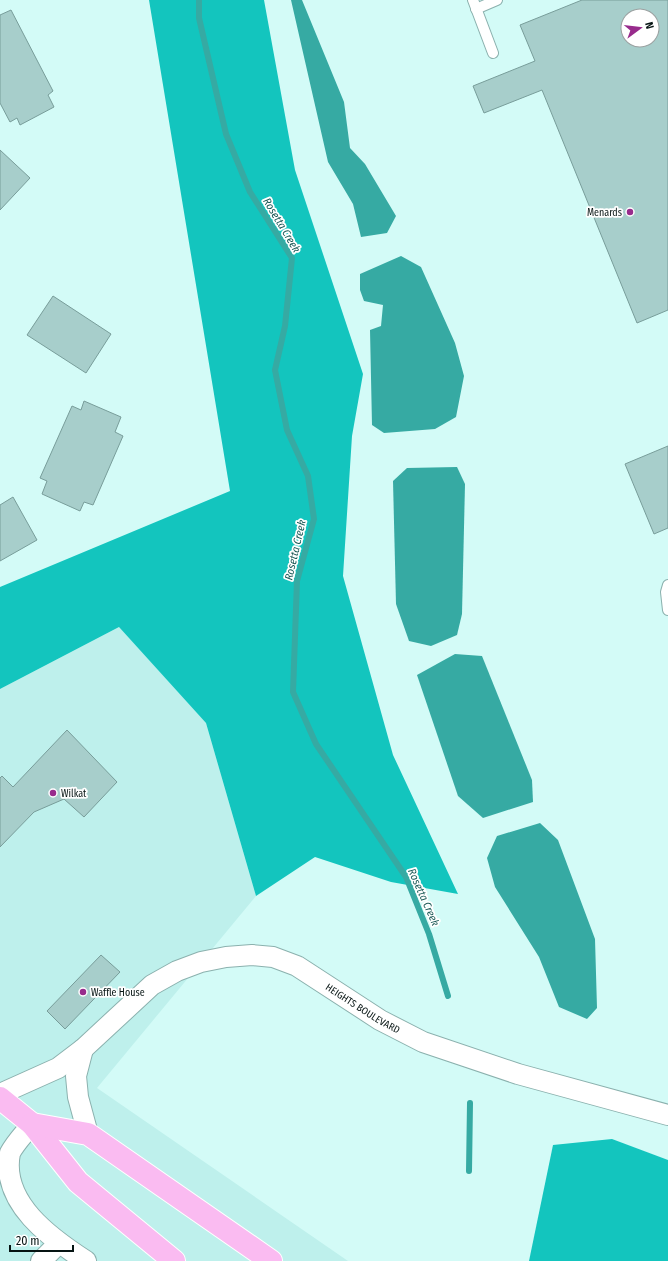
<svg xmlns="http://www.w3.org/2000/svg" width="668" height="1261" font-family="'Fira Sans Condensed',sans-serif">
<style>
.built{fill:#bef0ec}
.forest{fill:#13c5be}
.water{fill:#36aaa3}
.lines{fill:none;stroke-linecap:round;stroke-linejoin:round}
.stream{stroke:#36aaa3;stroke-width:6}
.building{fill:#a7cecb;stroke:#789d9a;fill-rule:evenodd}
.lane-casing{stroke:#8bb1ae;stroke-width:12}
.street-casing{stroke:#8bb1ae;stroke-width:22}
.primary-casing{stroke:#fff;stroke-width:24}
.lane{stroke:#fff;stroke-width:10}
.street{stroke:#fff;stroke-width:20}
.primary{stroke:#fabbf1;stroke-width:22}
.poi-dot{fill:#982b8c;stroke:#fff;stroke-width:1.5}
.labels{text-anchor:middle;stroke-width:3.5;stroke-linejoin:round;paint-order:stroke}
.poi-label{font-size:10px;fill:#061413;stroke:#fff;text-anchor:start}
.street-label{font-size:10px;fill:#061413;stroke:#fff}
.water-label{font-size:11px;font-style:italic;fill:#1a5956;stroke:#fff}
</style>
<rect width="100%" height="100%" fill="#d3fbf7"/>
<polygon class="built" points="119,627 206,723 256,896 97,1088 348,1261 0,1261 0,689"/>
<g class="forest">
<polygon points="149,0 264,0 295,170 363,374 352,436 343,576 393,755 458,894 391,882 315,857 256,896 206,723 119,627 0,689 0,587 230,491"/>
<polygon points="612,1139 668,1160 668,1261 529,1261 553,1145"/>
</g>
<g class="water">
<polygon points="291,0 302,0 344,102 350,148 365,164 396,216 387,233 361,237 353,204 328,162"/>
<polygon points="401,256 421,267 455,343 464,376 456,417 435,429 384,433 372,425 370,330 381,326 383,305 364,301 360,290 360,274"/>
<polygon points="457,467 465,484 462,614 457,635 431,646 409,641 396,604 393,481 407,468"/>
<polygon points="455,654 482,656 532,780 533,802 483,818 458,796 417,675"/>
<polygon points="540,823 558,840 595,939 597,1008 587,1019 559,1007 539,957 495,887 487,858 497,836"/>
</g>
<g class="lines">
<g class="stream">
<polyline points="199,0 199,18 226,134 250,192 292,258 285,326 275,370 287,430 308,476 314,519 297,581 293,692 316,744 406,877 429,934 448,996"/>
<polyline points="469,1171 470,1103"/>
</g>
</g>
<g class="building">
<path d="M582 0H668V310L637 323 542 90 484 113 473 86 535 61 520 25ZM628 16H652V40H628Z"/>
<polygon points="11,10 53,91 48,95 54,107 20,125 17,118 10,122 0,103 0,15"/>
<polygon points="0,150 30,178 0,210"/>
<polygon points="53,296 111,334 86,373 27,335"/>
<polygon points="84,401 121,417 115,432 123,436 93,505 84,502 80,511 42,494 47,481 40,478 72,406 81,410"/>
<polygon points="668,446 668,528 654,534 625,464"/>
<polygon points="13,497 37,540 0,561 0,505"/>
<polygon points="67,730 117,782 84,817 64,799 34,812 0,847 0,778 2,776 13,787"/>
<polygon points="101,955 120,972 65,1029 47,1011"/>
</g>
<g class="lines">
<defs>
<g id="lane">
<polyline points="473,0 493,53"/>
<polyline points="476,9 497,0"/>
<polyline points="668,585 666,592 668,610"/>
</g>
<g id="street">
<polyline points="83,1049 76,1076 78,1097 88,1134"/>
<path id="s1" d="M0 1094 58 1068 83 1049 152 985 177 971 201 962 226 957 252 955 273 957 297 966 380 1020 423 1042 518 1074 668 1115"/>
<path d="M32 1124C25 1133 15 1143 10 1153 0 1203 52 1239 86 1261"/>
<polyline points="41,1261 59,1243"/>
</g>
<g id="primary">
<polyline points="0,1098 32,1124 78,1182 174,1261"/>
<polyline points="32,1124 88,1134 271,1261"/>
</g>
</defs>
<use href="#lane" class="lane-casing"/>
<use href="#street" class="street-casing"/>
<use href="#primary" class="primary-casing"/>
<use href="#lane" class="lane"/>
<use href="#street" class="street"/>
<use href="#primary" class="primary"/>
</g>
<g class="poi-dot">
<circle cx="630" cy="212" r="4"/>
<circle cx="53" cy="793" r="4"/>
<circle cx="83" cy="992" r="4"/>
</g>
<g class="labels">
<g class="poi-label">
<text x="622" y="216" text-anchor="end">Menards</text>
<text x="61" y="797">Wilkat</text>
<text x="91" y="996">Waffle House</text>
</g>
<g class="street-label">
<text dy="4" stroke="none"><textPath href="#s1" startOffset="420">HEIGHTS BOULEVARD</textPath></text>
</g>
<g class="water-label">
<text transform="translate(282 225) rotate(59)" y="4">Rosetta Creek</text>
<text transform="translate(295 550) rotate(-77)" y="4">Rosetta Creek</text>
<text transform="translate(424 897) rotate(66)" y="4">Rosetta Creek</text>
</g>
</g>
<g transform="translate(640 28) rotate(75)"><circle r="19" fill="#ffffff" stroke="#9ba1a1"/>
<path d="M0-3L7 15L0 10L-7 15Z" fill="#982b8c"/>
<text y="-6" font-size="11" font-weight="bold" text-anchor="middle" fill="#061413">N</text>
</g>
<path d="M10 1245v6h63v-6" fill="none" stroke="#061413" stroke-width="2"/>
<text x="16" y="1245" font-size="12" fill="#061413" stroke="#ffffff" stroke-width="3" paint-order="stroke">20 m</text>
</svg>
